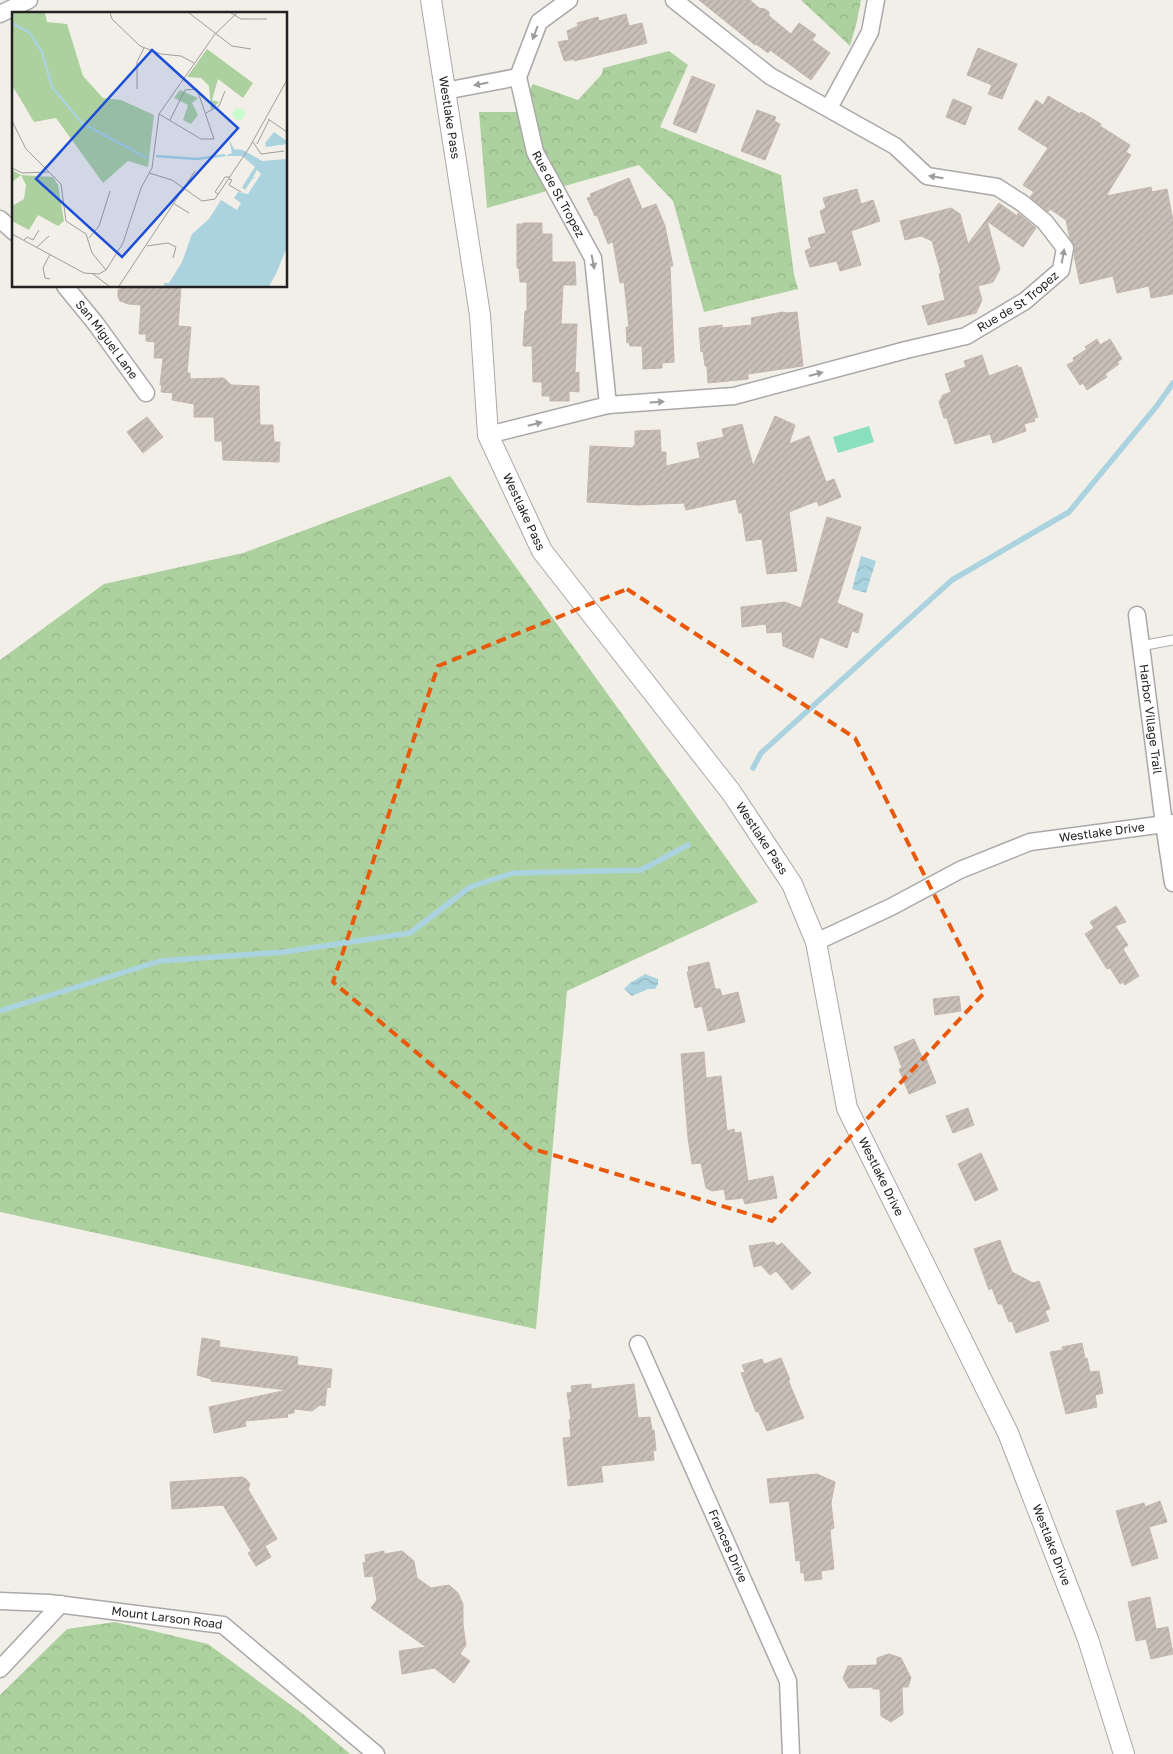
<svg xmlns="http://www.w3.org/2000/svg" width="1173" height="1754" font-family="'Golos Text',sans-serif">
<style>
.forest{fill:url(#forest-crowns)}
.pitch{fill:#88e0be}
.water{fill:url(#water-waves)}
.lines{fill:none;stroke-linecap:round;stroke-linejoin:round}
.stream{stroke:#aad3df;stroke-width:5.5}
.building{fill:url(#building-hatch);stroke:#c4b6ab}
.service-casing{stroke:#a9a9a9;stroke-width:11}
.minor-casing{stroke:#a9a9a9;stroke-width:19}
.tertiary-casing{stroke:#a9a9a9;stroke-width:22}
.service{stroke:#fff;stroke-width:9}
.minor{stroke:#fff;stroke-width:16}
.tertiary{stroke:#fff;stroke-width:20}
.oneway{fill:#9c9c9c}
.marked{fill:none;stroke:#e8590c;stroke-width:4;stroke-dasharray:10 6;stroke-linejoin:round}
.labels{text-anchor:middle;stroke-width:4;stroke-linejoin:round;paint-order:stroke}
.street-label{font-size:12px;fill:#222;stroke:#fff}
.inset-river{fill:none;stroke:#aad3df;stroke-width:2.5}
.inset-road{fill:none;stroke:#9f9d99;stroke-width:1}
.view{fill:#1d4ed8;fill-opacity:0.15;stroke:#1d4ed8;stroke-width:2.5}
.inset-edge{fill:none;stroke:#222;stroke-width:2.5}
</style>
<defs>
<pattern id="forest-crowns" width="20" height="18" patternUnits="userSpaceOnUse" patternTransform="scale(1.25)"><rect width="20" height="18" fill="#add19e"/><path d="M2 6a3 3 0 1 1 6 0M12 15a3 3 0 1 1 6 0" fill="none" stroke="#95b388"/></pattern>
<pattern id="water-waves" width="16" height="10" patternUnits="userSpaceOnUse" patternTransform="scale(1.25)"><rect width="16" height="10" fill="#aad3df"/><path d="M0 5q4-4 8 0t8 0" fill="none" stroke="#92b5bf"/></pattern>
<pattern id="building-hatch" width="6" height="6" patternUnits="userSpaceOnUse" patternTransform="scale(1.25)"><rect width="6" height="6" fill="#c7bfb8"/><path d="M-1 1l2-2M0 6l6-6M5 7l2-2" fill="none" stroke="#aba49e"/></pattern>
</defs>
<rect width="100%" height="100%" fill="#f2efe9"/>
<g class="forest">
<polygon points="801,0 861,0 857,21 850,46"/>
<polygon points="669,51 688,65 660,127 781,175 794,275 798,289 704,312 673,201 639,165 487,208 479,112 516,112 533,84 578,100 602,74 603,68"/>
<polygon points="450,476 758,902 567,991 536,1329 0,1212 0,660 104,584 243,553"/>
<polygon points="115,1622 208,1644 303,1714 350,1754 0,1754 0,1695 67,1629"/>
</g>
<polygon class="pitch" points="869,426 874,442 838,453 833,437"/>
<g class="water">
<polygon points="861,556 876,561 866,593 852,589"/>
<polygon points="645,974 658,979 658,984 655,989 648,989 632,996 624,989 630,983"/>
</g>
<g class="lines">
<g class="stream">
<polyline points="753,768 761,753 952,580 1069,512 1156,407 1173,383"/>
<polyline points="0,1011 160,961 284,952 410,933 470,887 513,873 641,870 688,845"/>
</g>
</g>
<g class="building">
<polygon points="699,0 750,0 759,8 765,9 769,12 769,16 791,34 799,23 816,35 812,40 830,53 811,80 770,50 768,53 756,44 755,45"/>
<polygon points="626,14 629,26 642,23 647,43 574,61 574,59 565,61 564,60 558,42 569,40 567,31 578,26 577,23 598,17 599,21"/>
<polygon points="978,48 1017,64 1002,99 988,94 992,85 967,75"/>
<polygon points="692,76 715,85 696,133 673,124"/>
<polygon points="1048,96 1080,114 1081,112 1101,124 1100,126 1130,145 1126,152 1131,155 1106,196 1151,187 1152,192 1167,189 1173,221 1173,294 1151,298 1149,286 1117,293 1113,276 1080,284 1074,255 1075,246 1070,239 1066,220 1050,209 1048,212 1030,197 1034,192 1023,185 1048,148 1018,129 1036,100 1043,105"/>
<polygon points="953,99 972,107 965,125 946,117"/>
<polygon points="757,110 776,117 774,121 780,124 765,160 741,151"/>
<polygon points="629,178 642,209 656,204 665,226 673,266 670,266 674,359 674,362 662,363 662,368 643,369 642,346 630,346 629,342 627,343 626,327 629,327 624,282 620,283 613,242 608,244 597,215 595,216 587,198 591,197 590,194"/>
<polygon points="857,189 861,204 873,200 880,221 851,231 861,265 840,271 837,261 810,267 805,251 811,248 808,238 826,233 820,211 826,208 823,198"/>
<polygon points="999,203 1017,216 1018,213 1036,228 1023,247 987,221 1000,269 993,282 978,286 982,300 976,313 928,325 922,306 945,300 939,274 941,273 932,241 921,236 905,240 900,221 951,208 960,214 968,244"/>
<polygon points="523,223 542,223 542,234 552,234 552,262 575,262 576,285 563,285 561,324 577,324 575,373 579,372 579,392 569,391 569,401 550,401 550,396 542,396 542,382 533,382 532,346 523,346 525,311 527,311 527,282 520,282 519,268 517,268 517,224 523,224"/>
<polygon points="124,286 181,286 178,326 191,327 187,373 190,373 190,379 224,378 231,385 259,386 260,425 273,425 274,442 280,442 279,462 223,460 222,441 215,441 214,417 194,417 194,404 172,400 173,393 161,392 162,385 160,385 163,358 154,358 155,342 146,341 146,334 139,334 141,305 128,304 120,301 118,297 118,290"/>
<polygon points="783,312 786,313 797,312 803,366 748,374 748,379 708,383 707,366 705,366 703,351 701,352 699,328 722,325 722,328 752,325 751,318"/>
<polygon points="1097,339 1100,345 1110,339 1122,359 1117,362 1119,364 1105,374 1107,377 1087,390 1083,383 1080,385 1067,365 1074,361 1073,358 1087,349 1085,347"/>
<polygon points="982,355 989,376 1018,365 1018,368 1021,367 1038,417 1034,418 1035,421 1024,424 1026,431 993,443 990,434 955,444 947,418 944,418 939,402 943,395 951,392 945,374 966,367 964,361"/>
<polygon points="775,416 795,425 789,444 809,436 826,482 834,479 841,497 819,506 817,501 789,512 797,571 767,574 762,539 746,541 742,513 739,513 736,499 686,510 684,503 638,505 587,502 590,446 633,448 633,446 635,446 635,431 660,430 661,452 666,452 666,466 700,458 697,443 724,437 722,429 742,424 753,466"/>
<polygon points="147,417 163,437 143,453 127,432"/>
<polygon points="827,517 861,527 837,603 863,614 858,633 852,631 847,648 820,637 813,658 783,646 782,632 767,633 766,624 742,627 741,607 785,602 801,608"/>
<polygon points="1116,906 1126,922 1115,926 1128,945 1123,949 1139,976 1125,985 1123,982 1120,984 1110,968 1107,969 1085,934 1094,928 1090,922"/>
<polygon points="709,962 715,989 720,989 722,996 738,992 745,1022 708,1031 702,1006 695,1008 687,972 689,971 688,967"/>
<polygon points="959,996 961,1011 935,1015 933,999"/>
<polygon points="914,1039 922,1057 925,1056 936,1083 909,1094 899,1069 902,1068 894,1047"/>
<polygon points="704,1052 706,1078 721,1076 727,1131 734,1129 735,1133 741,1132 748,1181 773,1176 777,1198 745,1204 743,1198 726,1200 724,1189 712,1191 706,1188 701,1163 692,1164 688,1138 681,1054"/>
<polygon points="968,1108 974,1125 953,1133 946,1116"/>
<polygon points="981,1153 998,1190 975,1201 958,1164"/>
<polygon points="1000,1240 1012,1272 1033,1283 1039,1281 1050,1309 1045,1311 1049,1321 1016,1333 1012,1321 1009,1322 1002,1304 998,1304 992,1288 989,1290 974,1249"/>
<polygon points="774,1242 777,1246 782,1243 811,1273 792,1290 776,1271 770,1275 761,1265 754,1267 749,1246"/>
<polygon points="202,1338 220,1341 219,1347 298,1357 297,1365 332,1369 330,1388 327,1387 325,1406 320,1405 312,1411 294,1409 294,1413 287,1414 288,1417 245,1421 246,1426 214,1433 209,1407 287,1390 211,1381 211,1379 197,1375"/>
<polygon points="1082,1343 1085,1359 1087,1358 1090,1372 1099,1371 1103,1393 1095,1395 1097,1407 1066,1414 1050,1352 1063,1350 1062,1347"/>
<polygon points="781,1358 790,1380 788,1380 804,1418 767,1431 758,1411 756,1412 741,1373 745,1372 742,1365 762,1359 764,1364"/>
<polygon points="591,1384 591,1389 634,1384 638,1418 650,1417 652,1430 654,1430 656,1450 653,1451 654,1460 601,1466 603,1482 568,1486 563,1438 571,1437 569,1420 571,1419 567,1393 572,1392 571,1386"/>
<polygon points="817,1474 835,1482 831,1503 834,1528 830,1530 834,1569 821,1571 822,1579 805,1581 804,1573 801,1573 800,1560 796,1561 789,1501 770,1503 767,1479"/>
<polygon points="242,1477 246,1479 250,1484 248,1489 277,1539 265,1546 271,1557 256,1566 248,1553 251,1551 223,1505 172,1509 170,1482"/>
<polygon points="1160,1501 1167,1522 1149,1527 1158,1558 1132,1566 1116,1511 1144,1503 1145,1507"/>
<polygon points="384,1551 384,1554 402,1551 414,1561 417,1578 431,1588 449,1585 458,1593 463,1604 463,1625 466,1645 460,1654 470,1661 454,1683 434,1668 402,1674 399,1651 426,1647 371,1608 377,1600 373,1576 365,1577 363,1563 366,1562 365,1555"/>
<polygon points="1150,1597 1156,1629 1168,1627 1173,1654 1151,1659 1146,1639 1136,1641 1128,1602"/>
<polygon points="889,1654 901,1658 911,1678 908,1687 902,1687 903,1714 891,1722 881,1716 880,1689 873,1689 873,1687 849,1688 843,1678 848,1666 877,1665 877,1658"/>
</g>
<g class="lines">
<defs>
<polyline id="service" points="1141,646 1173,640"/>
<g id="minor">
<path id="s1" d="M569 0 539 22 518 77 535 152 593 258 608 405"/>
<polyline points="0,14 29,0"/>
<polyline points="445,91 518,77"/>
<polyline points="829,108 870,32 876,0"/>
<polyline points="0,219 14,232"/>
<path id="s2" d="M65 286 96 324 146 393"/>
<path id="s3" d="M488 435 608 405 734 396 906 350 966 336 1025 301 1061 270 1065 248 1045 222 1022 203 997 187 927 176 895 146 770 76 674 0"/>
<path id="s4" d="M1137 615 1164 824 1173 883"/>
<path id="s5" d="M816 942 891 907 960 870 1030 842 1173 823"/>
<path id="s6" d="M638 1344 788 1681 791 1754"/>
<path id="s7" d="M0 1601 49 1603 223 1625 376 1754"/>
<polyline points="0,1669 61,1604"/>
</g>
<g id="tertiary">
<path id="s8" d="M431 0 480 315 488 435 542 551 731 792 792 884 816 942 847 1108 1008 1433 1088 1639 1124 1754"/>
</g>
</defs>
<use href="#service" class="service-casing"/>
<use href="#minor" class="minor-casing"/>
<use href="#tertiary" class="tertiary-casing"/>
<use href="#service" class="service"/>
<use href="#minor" class="minor"/>
<use href="#tertiary" class="tertiary"/>
</g>
<defs><path id="oneway-solid" d="M-6-.8H1V-3.2L6.5 0L1 3.2V.8H-6Z" transform="scale(1.25)"/></defs>
<g class="oneway">
<use href="#oneway-solid" transform="translate(535 33) rotate(111)"/>
<use href="#oneway-solid" transform="translate(481 84) rotate(169)"/>
<use href="#oneway-solid" transform="translate(936 177) rotate(-171)"/>
<use href="#oneway-solid" transform="translate(1063 256) rotate(-80)"/>
<use href="#oneway-solid" transform="translate(593 262) rotate(79)"/>
<use href="#oneway-solid" transform="translate(816 374) rotate(-15)"/>
<use href="#oneway-solid" transform="translate(657 402) rotate(-4)"/>
<use href="#oneway-solid" transform="translate(535 424) rotate(-14)"/>
</g>
<path class="marked" d="M627 589 855 738 984 993 772 1221 530 1148 333 982 438 666Z"/>
<g class="labels">
<g class="street-label">
<text dy="4" stroke="none"><textPath href="#s8" startOffset="119">Westlake Pass</textPath></text>
<text dy="4" stroke="none"><textPath href="#s1" startOffset="221">Rue de St Tropez</textPath></text>
<text dy="4" stroke="none"><textPath href="#s3" startOffset="552">Rue de St Tropez</textPath></text>
<text dy="4" stroke="none"><textPath href="#s2" startOffset="68">San Miguel Lane</textPath></text>
<text dy="4" stroke="none"><textPath href="#s8" startOffset="524">Westlake Pass</textPath></text>
<text dy="4" stroke="none"><textPath href="#s4" startOffset="105">Harbor Village Trail</textPath></text>
<text dy="4" stroke="none"><textPath href="#s5" startOffset="309">Westlake Drive</textPath></text>
<text dy="4" stroke="none"><textPath href="#s8" startOffset="929">Westlake Pass</textPath></text>
<text dy="4" stroke="none"><textPath href="#s8" startOffset="1292">Westlake Drive</textPath></text>
<text dy="4" stroke="none"><textPath href="#s8" startOffset="1698">Westlake Drive</textPath></text>
<text dy="4" stroke="none"><textPath href="#s6" startOffset="221">Frances Drive</textPath></text>
<text dy="4" stroke="none"><textPath href="#s7" startOffset="168">Mount Larson Road</textPath></text>
</g>
</g>
<g transform="translate(12 12)">
<rect width="275" height="275" fill="#f2efe9"/>
<path d="M0 1H33L35 10 55 12 71 64 91 86 109 88 142 103 136 155 116 149 91 171 44 106 22 110 0 73ZM195 37 241 71 231 86 206 67 200 88 207 90 199 98 197 74 189 66 175 65ZM168 78 186 86 180 91 186 103 179 112 171 108 176 93 162 86ZM0 158 9 163 41 165 46 173 52 209 46 214 26 203 17 218 0 209V194L12 187 14 173 9 163 0 170Z" fill="#add19e"/>
<path d="M221 102a6 6 0 1 1 12 0a6 6 0 1 1-12 0Z" fill="#c8facc"/>
<path d="M262 120 275 129V132L254 135 253 131ZM217 127 222 137 231 138 250 149 275 147V235L264 262 257 274H152V271H157L170 250 180 222 197 207 209 188 225 198 229 191 222 186 226 180 236 182 249 162 245 158 241 165H244L241 166 233 178 230 175 243 155 230 144H213L220 141Z" fill="#aad3df"/>
<path class="inset-river" d="M0 11 18 21 30 40 40 75 70 111 135 146M144 144 185 147 213 143"/>
<path class="inset-road" d="M98 1 100 7 128 34 149 42 169 44 182 51M177 1 220 34 239 37M219 1 229 7H255M125 77V50L132 36M194 101 207 94 213 79M147 102 189 127H202L185 77 173 78 158 108M256 107 275 120M0 109 14 137 49 172 54 209 74 222 80 241 94 258M241 130 249 142 272 139M245 132 257 108M0 156 10 161 37 160M137 161 160 168 190 189 203 187 237 136 275 68M217 167 220 168 217 173 229 180M206 182 203 180 213 165H218M161 191 177 201M0 222 72 261 87 262 94 258 111 231 129 176 140 156 147 102 203 22 225 1M77 226 87 214 98 179M12 228 15 225 21 228 27 218M135 234 156 231 164 235 161 246M25 235 37 224M38 242 31 256 33 266 38 267M81 262 97 274M107 274 183 159"/>
<path class="view" d="M140 38 226 116 110 245 24 167Z"/>
<rect width="275" height="275" class="inset-edge"/>
</g>
</svg>
